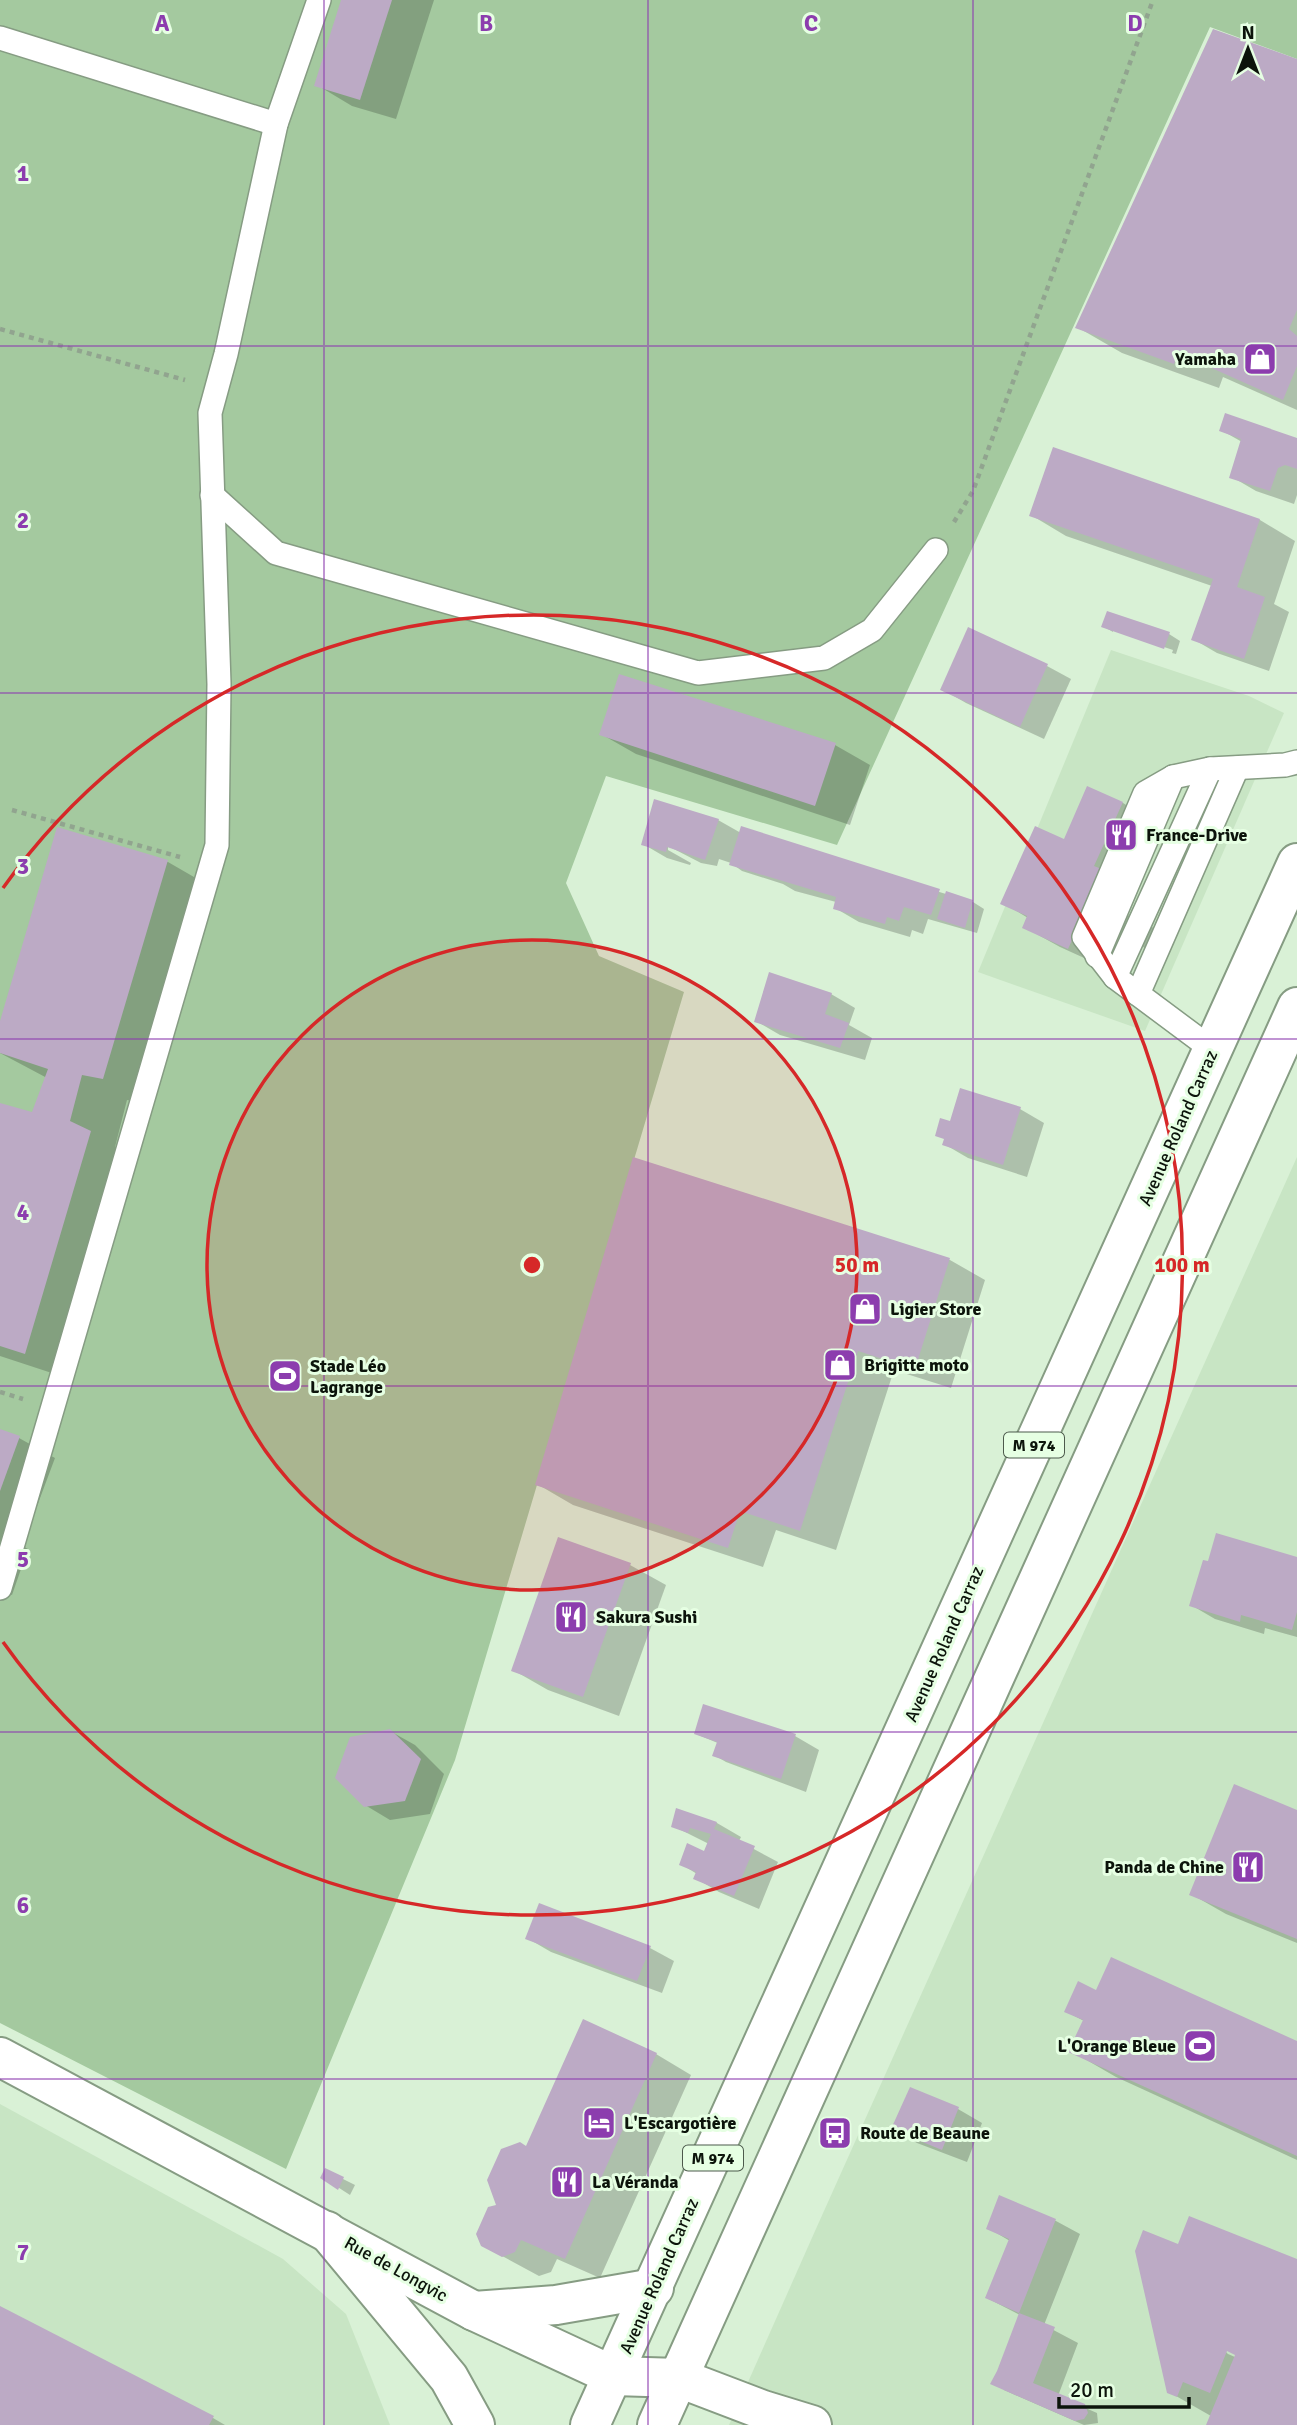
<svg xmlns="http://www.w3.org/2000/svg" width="1297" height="2425" font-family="Signika,sans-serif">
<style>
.built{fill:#c8e5c4}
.green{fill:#a4c99f}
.shadow{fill:#0003;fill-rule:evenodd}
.building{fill:#bcaac5}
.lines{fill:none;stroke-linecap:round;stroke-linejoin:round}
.lane-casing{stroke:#869c83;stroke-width:26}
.secondary-casing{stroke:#869c83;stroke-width:42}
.primary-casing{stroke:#869c83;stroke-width:42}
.path{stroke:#91a48f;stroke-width:4.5;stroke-dasharray:5 5;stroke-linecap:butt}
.lane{stroke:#fff;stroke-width:23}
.secondary{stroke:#fff;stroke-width:38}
.primary{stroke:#fff;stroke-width:38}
.grid{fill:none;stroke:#8c3dae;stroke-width:2;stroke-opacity:0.55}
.ring{fill:none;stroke:#d62828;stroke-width:3.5}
.labels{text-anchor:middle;stroke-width:6;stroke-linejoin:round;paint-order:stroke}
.shield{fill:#e6ffe3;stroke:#4d5a4c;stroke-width:2}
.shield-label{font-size:16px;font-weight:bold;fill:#0c140b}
.poi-label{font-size:18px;font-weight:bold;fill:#0c140b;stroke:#e6ffe3;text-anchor:start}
.street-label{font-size:18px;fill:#0c140b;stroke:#e6ffe3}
.grid-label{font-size:23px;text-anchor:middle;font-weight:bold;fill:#8c3dae;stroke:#e6ffe3;stroke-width:6;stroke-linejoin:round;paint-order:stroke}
.centre{fill:#d62828;stroke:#e6ffe3;stroke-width:3.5}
.ring-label{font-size:21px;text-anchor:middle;font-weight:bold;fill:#d62828;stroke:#e6ffe3;stroke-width:6;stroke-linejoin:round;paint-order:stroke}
</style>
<rect width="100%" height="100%" fill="#d9f1d6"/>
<g class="built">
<polygon points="1111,650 1249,696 1284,713 1145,1031 978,972"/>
<polygon points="1297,1157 1297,2425 729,2425 815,2231"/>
<polygon points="0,2104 283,2259 346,2314 390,2425 0,2425"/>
</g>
<polygon class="green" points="0,0 1297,0 1297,59 1210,27 837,845 606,776 566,883 599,956 684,992 455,1760 286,2169 0,2023"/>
<g class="shadow">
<polygon points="343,0 434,0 396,119 352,106 317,85"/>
<polygon points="1297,61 1297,410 1223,377 1219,388 1122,353 1077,327"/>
<polygon points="1221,430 1297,440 1297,495 1294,504 1256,491 1232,477 1242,442"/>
<polygon points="1054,450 1260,520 1295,541 1274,604 1289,612 1269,671 1217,653 1193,639 1212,586 1066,536 1031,515"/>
<polygon points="1103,626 1169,634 1180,641 1176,654 1172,653 1173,650 1113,630 1113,632"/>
<polygon points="1047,666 1071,679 1044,739 966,703 942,689"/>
<polygon points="601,734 835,745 870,765 850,825 636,754"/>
<polygon points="1088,788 1123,803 1158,824 1129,887 1138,892 1128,915 1145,925 1136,945 1119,935 1104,967 1060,947 1024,927 1028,918 1003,903 1065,841"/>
<polygon points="718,820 741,833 973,902 984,909 977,933 928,919 923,934 912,930 910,937 859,922 835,908 836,902 795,891 783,884 742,871 731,863 719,859 717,866 701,863 668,846 668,850 691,863 690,865 667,858 643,844"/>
<polygon points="59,829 168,862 213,888 148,1104 127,1100 115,1147 135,1159 70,1379 0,1356 0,1104 33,1114 47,1078 0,1053 0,1027"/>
<polygon points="1150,926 1166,934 1157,954 1141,946"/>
<polygon points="831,994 855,1008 849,1025 872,1038 865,1060 780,1035 756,1021"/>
<polygon points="1020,1109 1044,1123 1027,1177 968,1158 944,1144 951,1123"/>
<polygon points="634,1159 950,1260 985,1280 951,1388 894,1370 836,1550 776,1530 763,1567 573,1505 537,1484"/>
<polygon points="0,1431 19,1438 55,1458 27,1533 19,1544 28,1549 12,1595 0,1590"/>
<polygon points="1297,1559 1297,1637 1265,1628 1264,1634 1215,1619 1191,1605 1216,1566"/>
<polygon points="630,1565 666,1585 619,1716 548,1690 513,1670"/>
<polygon points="390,1731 415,1745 444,1774 430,1814 390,1820 365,1805"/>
<polygon points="696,1734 795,1736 819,1750 806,1792 726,1762 714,1755 725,1746"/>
<polygon points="677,1810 717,1823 741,1837 739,1841 778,1862 759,1909 719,1892 695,1878 697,1874 681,1864 705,1853 709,1844 673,1826"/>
<polygon points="1297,1811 1297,1943 1226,1914 1191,1894"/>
<polygon points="527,1938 650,1948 674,1961 662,1993 551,1952"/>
<polygon points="1097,1992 1297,2043 1297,2160 1116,2077 1071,2051 1084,2021 1067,2012"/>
<polygon points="656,2054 691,2075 600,2278 557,2259 551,2272 539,2276 482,2245 527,2148"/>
<polygon points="910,2089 958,2109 982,2123 967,2162 917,2143 893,2129"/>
<polygon points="322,2177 343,2179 355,2185 350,2195"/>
<polygon points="1000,2197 1056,2221 1080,2234 1044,2325 1078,2343 1058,2396 1097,2413 1098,2423 1084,2425 1004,2390 1020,2315 987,2298 1010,2241 988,2228"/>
<path d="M1179 2246 1297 2261V2425H1207L1211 2416 1169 2392ZM1222 2348 1244 2357 1242 2360 1228 2354Z"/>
<polygon points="0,2308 213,2418 225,2425 0,2425"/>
</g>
<g class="building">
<polygon points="341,0 392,0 360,100 314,86"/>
<polygon points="1213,29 1297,59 1297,310 1289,329 1297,336 1297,366 1283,400 1178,353 1174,364 1075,328"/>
<polygon points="1225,413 1297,438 1297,469 1285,465 1278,468 1270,491 1229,478 1241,439 1219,431"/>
<polygon points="1053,447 1260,519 1237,587 1265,597 1244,659 1191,640 1213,579 1029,516"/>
<polygon points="1107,611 1170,632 1164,649 1101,627"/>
<polygon points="968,627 1048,664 1020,727 940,690"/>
<polygon points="619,674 836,743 815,806 599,735"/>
<polygon points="1087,786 1123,802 1094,866 1104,870 1068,949 1022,928 1027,916 1000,904 1035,826 1064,839"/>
<polygon points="654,799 719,819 705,860 667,847 666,852 641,845"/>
<polygon points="741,826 940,889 931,915 904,907 899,921 887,917 885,924 833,909 836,897 729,865"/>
<polygon points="57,827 168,860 103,1079 82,1075 70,1121 91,1131 25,1354 0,1346 0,1103 32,1112 48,1069 0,1053 0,1021"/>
<polygon points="946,891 973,900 965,928 937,919"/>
<polygon points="769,972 832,993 825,1014 849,1023 840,1048 754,1022"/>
<polygon points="960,1088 1021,1107 1003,1165 942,1145 944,1139 935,1136 940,1118 950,1121"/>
<polygon points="633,1157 950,1258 915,1369 858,1351 800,1531 740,1511 728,1548 535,1485"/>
<polygon points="0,1429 20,1436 0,1491"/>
<polygon points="1216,1533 1297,1557 1297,1612 1292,1630 1241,1615 1240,1622 1189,1606 1203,1560 1208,1561"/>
<polygon points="558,1537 631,1563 583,1697 511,1671"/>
<polygon points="703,1704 796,1734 781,1779 712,1756 717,1742 694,1734"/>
<polygon points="390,1729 421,1759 405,1801 364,1807 335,1778 350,1737"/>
<polygon points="1234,1784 1297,1810 1297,1939 1189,1895"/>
<polygon points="676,1808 717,1822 714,1829 755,1846 734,1896 693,1879 696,1872 679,1865 687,1843 704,1851 711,1834 690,1828 688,1833 671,1827"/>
<polygon points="539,1903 651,1946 637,1981 525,1939"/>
<polygon points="1111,1957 1297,2041 1297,2156 1068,2052 1083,2020 1064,2012 1078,1981 1096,1990"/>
<polygon points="583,2019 657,2053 565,2259 521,2240 515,2252 502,2257 481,2246 476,2234 488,2207 496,2205 487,2180 501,2149 520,2142 526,2146"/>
<polygon points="910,2087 959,2107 942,2150 891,2129"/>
<polygon points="325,2168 344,2177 338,2190 320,2178"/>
<polygon points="999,2195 1056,2219 1019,2313 985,2298 1009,2239 986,2229"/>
<polygon points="1189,2216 1297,2259 1297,2425 1206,2425 1235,2355 1227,2351 1210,2393 1183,2382 1177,2397 1167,2393 1135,2251 1143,2230 1178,2244"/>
<polygon points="0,2306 214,2416 209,2425 0,2425"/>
<polygon points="1019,2313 1055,2327 1033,2383 1085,2404 1088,2413 1084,2419 1075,2421 990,2384 997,2371"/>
</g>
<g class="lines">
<defs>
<g id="lane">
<polyline points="0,38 276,124"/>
<polyline points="212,495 276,553 698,673 824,658 872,630 936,550"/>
<polyline points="1097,956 1173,777"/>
<polyline points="1115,977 1210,769"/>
<polyline points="1138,994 1237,768"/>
<polyline points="1213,1050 1115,977 1084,937 1145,793 1173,777 1210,769 1285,765 1297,762"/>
<polyline points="0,1588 217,845 219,684 210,413 226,354 276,124 319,0"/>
</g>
<polyline id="secondary" points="0,2057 474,2311 614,2376 679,2378 763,2410 812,2425"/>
<g id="primary">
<polyline points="327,2231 449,2378 475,2425"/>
<polyline points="474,2311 556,2305 654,2288"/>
<polyline points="590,2425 1297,863"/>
<polyline points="657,2425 1297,1007"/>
</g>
</defs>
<use href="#lane" class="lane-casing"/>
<use href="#secondary" class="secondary-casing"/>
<use href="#primary" class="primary-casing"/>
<g class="path">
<polyline points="0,329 185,380"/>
<polyline points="954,522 973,491 1153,0"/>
<polyline points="12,810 180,857"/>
<polyline points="0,1392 23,1399"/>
</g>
<use href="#lane" class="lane"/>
<use href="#secondary" class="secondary"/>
<use href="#primary" class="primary"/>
</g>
<path class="grid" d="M324 0V2425M648 0V2425M973 0V2425M0 346H1297M0 693H1297M0 1039H1297M0 1386H1297M0 1732H1297M0 2079H1297"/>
<circle cx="532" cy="1265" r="325" fill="#d62828" fill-opacity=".12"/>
<g class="ring">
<circle cx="532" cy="1265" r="325"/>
<path d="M3 888A650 650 0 1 1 3 1642"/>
</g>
<defs>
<symbol id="shop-square" viewBox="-11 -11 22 22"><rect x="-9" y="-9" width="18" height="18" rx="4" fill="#8c3dae" stroke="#e6ffe3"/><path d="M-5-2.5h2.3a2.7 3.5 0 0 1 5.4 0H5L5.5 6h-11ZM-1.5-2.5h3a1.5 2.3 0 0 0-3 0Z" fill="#fff"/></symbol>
<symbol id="restaurant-square" viewBox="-11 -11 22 22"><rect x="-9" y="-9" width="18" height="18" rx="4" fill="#8c3dae" stroke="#e6ffe3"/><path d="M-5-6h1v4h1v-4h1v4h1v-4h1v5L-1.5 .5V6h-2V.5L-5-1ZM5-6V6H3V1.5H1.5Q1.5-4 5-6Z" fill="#fff"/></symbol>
<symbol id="stadium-square" viewBox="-11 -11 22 22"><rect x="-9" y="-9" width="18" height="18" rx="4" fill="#8c3dae" stroke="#e6ffe3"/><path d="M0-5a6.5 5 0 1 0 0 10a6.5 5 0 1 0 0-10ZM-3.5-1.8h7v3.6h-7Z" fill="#fff"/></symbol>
<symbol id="hotel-square" viewBox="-11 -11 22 22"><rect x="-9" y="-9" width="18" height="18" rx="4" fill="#8c3dae" stroke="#e6ffe3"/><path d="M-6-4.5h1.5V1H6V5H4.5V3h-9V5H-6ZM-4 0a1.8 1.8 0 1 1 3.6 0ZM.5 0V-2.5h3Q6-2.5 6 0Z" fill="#fff"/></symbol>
<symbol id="bus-square" viewBox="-11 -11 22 22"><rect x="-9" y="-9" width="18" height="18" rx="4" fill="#8c3dae" stroke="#e6ffe3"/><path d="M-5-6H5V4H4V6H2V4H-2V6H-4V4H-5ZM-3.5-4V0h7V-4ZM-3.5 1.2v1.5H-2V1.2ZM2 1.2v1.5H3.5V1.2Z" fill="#fff"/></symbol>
</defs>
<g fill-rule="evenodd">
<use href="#shop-square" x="1241" y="340" width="38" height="38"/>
<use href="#restaurant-square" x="1102" y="816" width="38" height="38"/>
<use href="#shop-square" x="846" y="1290" width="38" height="38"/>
<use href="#shop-square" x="821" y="1346" width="38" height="38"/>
<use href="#stadium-square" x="266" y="1357" width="38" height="38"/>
<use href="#restaurant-square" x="552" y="1598" width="38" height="38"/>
<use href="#restaurant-square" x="1229" y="1848" width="38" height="38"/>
<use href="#stadium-square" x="1181" y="2027" width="38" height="38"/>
<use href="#hotel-square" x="580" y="2104" width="38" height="38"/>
<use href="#bus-square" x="816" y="2114" width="38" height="38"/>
<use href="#restaurant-square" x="548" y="2163" width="38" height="38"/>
</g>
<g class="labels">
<g class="shield">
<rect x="1004" y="1432.5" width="60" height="25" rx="5"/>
<rect x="683" y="2145.5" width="60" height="25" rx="5"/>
</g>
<g class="shield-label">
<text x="1034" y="1451">M 974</text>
<text x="713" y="2164">M 974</text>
</g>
<g class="poi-label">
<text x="1236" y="365" text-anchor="end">Yamaha</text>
<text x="1146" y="841">France-Drive</text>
<text x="890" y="1315">Ligier Store</text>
<text x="864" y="1371">Brigitte moto</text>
<text x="310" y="1372">Stade Léo<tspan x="310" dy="21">Lagrange</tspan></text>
<text x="596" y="1623">Sakura Sushi</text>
<text x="1224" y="1873" text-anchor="end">Panda de Chine</text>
<text x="1176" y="2052" text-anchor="end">L'Orange Bleue</text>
<text x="624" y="2129">L'Escargotière</text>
<text x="860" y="2139">Route de Beaune</text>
<text x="592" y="2188">La Véranda</text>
</g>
<g class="street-label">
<text transform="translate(1178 1128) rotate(-66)" y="6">Avenue Roland Carraz</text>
<text transform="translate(944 1644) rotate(-66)" y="6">Avenue Roland Carraz</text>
<text transform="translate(396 2269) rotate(29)" y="6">Rue de Longvic</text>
<text transform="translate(659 2276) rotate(-66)" y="6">Avenue Roland Carraz</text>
</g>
</g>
<g class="grid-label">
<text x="162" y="31">A</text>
<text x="486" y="31">B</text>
<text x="811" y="31">C</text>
<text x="1135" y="31">D</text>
<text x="23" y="181">1</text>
<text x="23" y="528">2</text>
<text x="23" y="874">3</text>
<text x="23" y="1220">4</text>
<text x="23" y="1567">5</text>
<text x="23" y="1913">6</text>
<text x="23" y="2260">7</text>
</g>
<circle cx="532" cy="1265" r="10" class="centre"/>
<g class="ring-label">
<text x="857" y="1272">50 m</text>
<text x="1182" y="1272">100 m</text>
</g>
<g transform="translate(1248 49)" stroke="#e6ffe3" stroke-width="5" paint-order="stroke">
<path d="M0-5L12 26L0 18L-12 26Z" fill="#0c140b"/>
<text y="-10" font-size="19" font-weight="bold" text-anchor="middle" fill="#0c140b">N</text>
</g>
<path d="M1059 2397v10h130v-10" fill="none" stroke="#0c140b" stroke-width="3.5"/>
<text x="1070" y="2397" font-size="21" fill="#0c140b" stroke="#e6ffe3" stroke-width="5" paint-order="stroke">20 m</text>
</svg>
